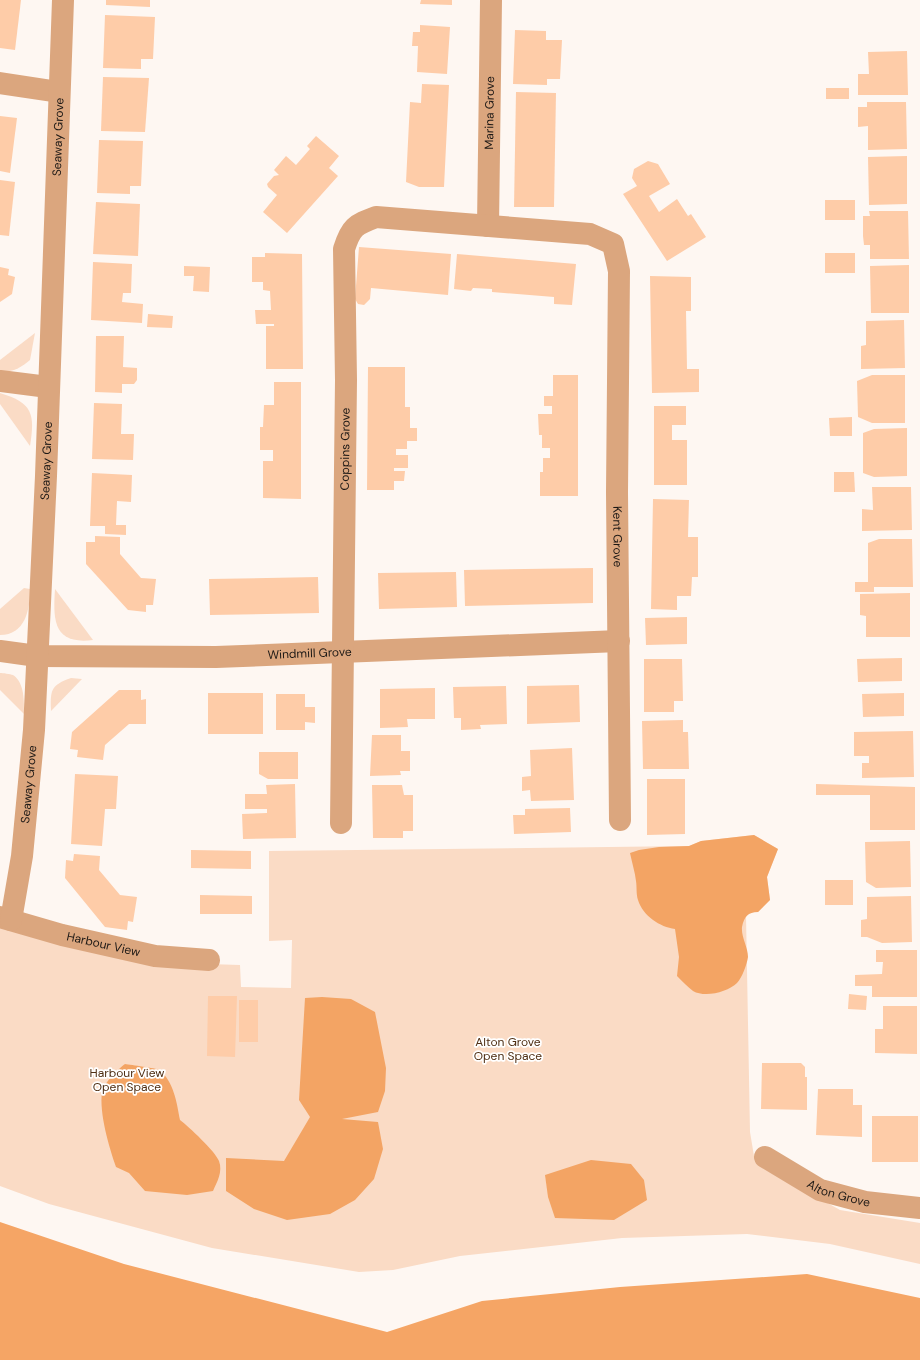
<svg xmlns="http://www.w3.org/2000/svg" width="920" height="1360" font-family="'DM Sans',sans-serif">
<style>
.green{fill:#fadbc5}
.forest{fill:#f3a464}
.water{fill:#f5a565}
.building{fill:#fecca8}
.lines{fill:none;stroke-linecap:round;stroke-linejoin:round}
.minor{stroke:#dba67e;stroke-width:22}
.labels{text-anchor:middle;stroke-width:3.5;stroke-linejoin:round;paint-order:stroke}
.street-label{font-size:12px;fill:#1c1815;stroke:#fff}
.park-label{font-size:12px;fill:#4e2e13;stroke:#fff}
</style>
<rect width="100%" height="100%" fill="#fef7f2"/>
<g class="green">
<path d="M35 333 30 360C20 368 13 373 0 371V360Z"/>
<path d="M0 393C33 403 35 414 30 446L0 404Z"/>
<path d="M24 588 30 589C30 610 25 635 0 635V609Z"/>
<path d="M55 589 93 640C53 645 53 620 55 589Z"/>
<path d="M0 673C3 673 10 674 13 675 25 683 24 702 24 714L0 690Z"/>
<path d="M71 678 82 679 51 711C50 690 51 685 71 678Z"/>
<polygon points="754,835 778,849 767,877 770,900 758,912 751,912 746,915 750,1132 755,1162 840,1210 920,1223 920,1264 830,1244 747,1234 622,1238 460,1256 393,1270 359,1272 212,1248 49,1204 0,1186 0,917 209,964 240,965 241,987 291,988 292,940 269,941 269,851 689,846 701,841"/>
</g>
<g class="forest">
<path d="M754 835 778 849 767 877 770 900 758 912C748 912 744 917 742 927 741 937 748 947 748 957 747 964 742 978 737 983 728 992 705 998 693 991 688 987 682 981 677 976L679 957 675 929C660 927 643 916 638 900 636 894 637 887 636 881 635 872 632 863 630 853L639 850 659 847 689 846 701 841Z"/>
<polygon points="322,997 351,999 375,1012 386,1068 385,1091 378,1112 342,1119 378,1122 383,1149 374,1179 355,1200 330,1214 287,1220 254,1209 226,1191 226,1158 284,1161 310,1117 299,1100 305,998"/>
<path d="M125 1064C131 1065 156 1068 159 1070 174 1081 177 1104 180 1120 189 1127 215 1151 219 1161 223 1172 217 1182 213 1191L187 1195 145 1191 129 1173 116 1167C109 1147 99 1113 102 1092 104 1083 118 1069 125 1064Z"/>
<polygon points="591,1160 631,1164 644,1180 647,1200 614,1220 555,1218 548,1197 545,1175"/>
</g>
<polygon class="water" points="0,1222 124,1264 387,1332 482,1301 620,1287 807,1274 920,1298 920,1360 0,1360"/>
<g class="building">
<polygon points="0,0 21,0 15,50 0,48"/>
<polygon points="106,0 150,0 150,7 106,5"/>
<polygon points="421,0 452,0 452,5 420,4"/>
<polygon points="105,15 155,17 153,59 141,59 141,69 103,68"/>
<polygon points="420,25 450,27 447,74 417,72 418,46 412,46 413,32 420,32"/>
<polygon points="515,30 546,31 546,40 562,40 560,79 547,79 547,85 513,84"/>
<polygon points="907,51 908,95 858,95 858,74 869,74 868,52"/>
<polygon points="103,77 149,78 145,132 101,131"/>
<polygon points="422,84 449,85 444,187 419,187 406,182 410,102 421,103"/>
<rect x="826" y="88" width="23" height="11"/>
<polygon points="516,92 556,93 554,207 514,207"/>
<polygon points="867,102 906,102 907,149 868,150 868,126 858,127 858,107 867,107"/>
<polygon points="0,116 17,118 10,173 0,171"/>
<polygon points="316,136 339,156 329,168 338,176 287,233 263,212 277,195 268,187 267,184 274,176 279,175 274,170 286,156 296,165 310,149 307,146"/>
<polygon points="99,140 143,141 141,186 130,186 130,194 97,193"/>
<polygon points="907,156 907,204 869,205 868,157"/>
<polygon points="648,161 658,164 670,184 649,196 659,212 677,199 688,216 691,214 706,237 667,261 623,194 637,186 632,178 634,169"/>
<polygon points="0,180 15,182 9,236 0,235"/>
<rect x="825" y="200" width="30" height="20"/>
<polygon points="96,202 140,204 138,256 93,254"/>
<polygon points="869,211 908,211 909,259 870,259 870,245 864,245 863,236 863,216 870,216"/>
<polygon points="359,247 451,254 448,295 371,288 370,299 364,305 358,304 355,299"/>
<polygon points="265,253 302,254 303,369 266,369 266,326 274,326 274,324 256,324 255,310 271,310 270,291 263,290 263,282 252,282 252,257 265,257"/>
<rect x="825" y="253" width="30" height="20"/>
<polygon points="457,254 576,264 572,305 554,304 554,297 492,292 492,289 473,288 471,291 454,289"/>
<polygon points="93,262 132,264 131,293 123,293 122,302 143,304 142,323 91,320"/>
<polygon points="909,265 909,313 871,313 870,266"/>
<polygon points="184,266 210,267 209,292 193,291 194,276 184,276"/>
<polygon points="0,267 9,269 8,275 15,277 12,294 0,302"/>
<polygon points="650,276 691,277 691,311 686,311 687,369 699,369 699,392 652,393"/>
<polygon points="148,314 173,316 172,328 147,327"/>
<polygon points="904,320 905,368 861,369 861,346 866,345 866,321"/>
<polygon points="96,336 124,336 123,367 137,368 137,380 134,384 122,384 122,393 95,392"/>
<polygon points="368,367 405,367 405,407 410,407 410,428 417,428 417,441 407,441 407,449 396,449 396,455 408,455 408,468 394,468 394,471 405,471 404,481 394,481 394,490 367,490"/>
<polygon points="553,375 578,375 578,496 540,496 540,472 543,472 543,458 550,458 550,448 542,448 542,435 539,435 538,414 552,414 552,406 544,406 544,396 553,396"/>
<polygon points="872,375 905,375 905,423 872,423 858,417 857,381"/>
<polygon points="274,382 301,382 301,499 263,498 263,461 273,461 273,450 260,450 260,427 263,427 264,405 274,405"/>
<polygon points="94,403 122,404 121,434 134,434 133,460 92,459"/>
<polygon points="654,406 686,406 686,425 672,425 672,440 687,440 687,485 654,485"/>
<polygon points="852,417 852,436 830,436 829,418"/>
<polygon points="907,428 907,476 874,477 863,473 863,433 874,429"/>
<polygon points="834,472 854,472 855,492 834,492"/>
<polygon points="92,473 132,475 131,502 117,501 116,525 126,525 126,535 105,534 105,526 90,526"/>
<polygon points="872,487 911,487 912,530 862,531 862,509 873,510"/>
<polygon points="653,499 689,500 688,537 698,537 698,577 692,577 691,596 677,596 677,610 651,609"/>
<polygon points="95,536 120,537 120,554 141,578 156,579 153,605 146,605 146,612 128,610 86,564 86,542 95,542"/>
<polygon points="879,539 912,539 913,587 874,587 874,592 855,592 855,582 868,582 868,543"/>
<polygon points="593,568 593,603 465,606 464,570"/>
<polygon points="456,572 457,607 379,609 378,573"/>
<polygon points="318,577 319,613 210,615 209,579"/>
<polygon points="910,593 910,637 866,637 866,616 860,615 860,594"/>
<polygon points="687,617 687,644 646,645 645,618"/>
<polygon points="902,658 902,681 858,682 857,659"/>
<polygon points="644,659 682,659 683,701 674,701 674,712 644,712"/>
<polygon points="579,685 580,722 527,724 527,686"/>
<polygon points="506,686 507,724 480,725 481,729 461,730 461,718 454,718 453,687"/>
<polygon points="435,688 435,719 407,719 408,727 380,728 380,689"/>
<polygon points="119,690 141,690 141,700 146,699 146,724 129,724 105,745 103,760 77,757 78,750 70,749 72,732"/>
<rect x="208" y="693" width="55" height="41"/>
<polygon points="904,693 904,716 863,717 862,694"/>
<polygon points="276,694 305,694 305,707 315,707 315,723 305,722 305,730 276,730"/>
<polygon points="683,720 683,732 688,732 689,769 643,769 642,721"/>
<polygon points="913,731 914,777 862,778 862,763 869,763 869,756 854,756 854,732"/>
<polygon points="372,735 401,735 401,751 410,751 410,771 400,771 401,775 370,776"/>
<polygon points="572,748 574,800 531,801 530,790 522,791 522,777 531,776 530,750"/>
<polygon points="259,752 298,752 298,779 268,779 259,774"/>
<polygon points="75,774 118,776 116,809 105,809 102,846 71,844"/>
<polygon points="647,779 685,779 685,834 647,835"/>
<polygon points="295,784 296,838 243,839 242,814 267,813 267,809 245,809 245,794 267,794 266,785"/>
<polygon points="816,784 915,787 915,830 870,830 870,795 816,795"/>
<polygon points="372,785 402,785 404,795 413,795 413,831 403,831 403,838 373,838"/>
<polygon points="570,808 571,832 514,834 513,815 525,815 525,809"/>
<polygon points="910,841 911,887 876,888 866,882 865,842"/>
<polygon points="191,850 251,851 251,869 191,868"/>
<polygon points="74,854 100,856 99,870 120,895 137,897 133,922 128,921 127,930 105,927 65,878 66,860 73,861"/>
<rect x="825" y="880" width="28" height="25"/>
<polygon points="200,895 252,896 252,914 200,914"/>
<polygon points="911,896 912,942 882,943 867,937 861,937 861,920 867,919 867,897"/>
<polygon points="876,950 917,950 917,997 872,997 872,986 855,986 855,975 882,974 883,962 876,962"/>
<polygon points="849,994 867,996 866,1010 848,1009"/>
<polygon points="208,996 237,996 235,1057 207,1056"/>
<rect x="239" y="1000" width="19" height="42"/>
<polygon points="883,1006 917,1006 917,1054 875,1053 875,1029 883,1029"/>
<polygon points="762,1063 801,1063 805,1067 805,1077 807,1077 807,1110 761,1109"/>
<polygon points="818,1089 853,1089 853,1105 862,1105 862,1137 816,1135"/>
<rect x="872" y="1116" width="46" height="46"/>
</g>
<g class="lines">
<g class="minor">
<polyline points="0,83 59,92"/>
<path id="s1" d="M488 226 491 0"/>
<polyline points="0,381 48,387"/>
<path id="s2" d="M0 651 37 656 216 657 619 641"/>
<path id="s3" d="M341 823 346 380 344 249C351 227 355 225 376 217L590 234 613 244 619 271 617 492 620 820"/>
<path id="s4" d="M0 917 62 935 155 956 209 960"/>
<path id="s5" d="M11 920 22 856 34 730 46 476 63 0"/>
<path id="s6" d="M765 1157 820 1190 865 1202 920 1208"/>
</g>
</g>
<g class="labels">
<g class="street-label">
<text dy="4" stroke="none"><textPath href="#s1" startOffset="113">Marina Grove</textPath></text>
<text dy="4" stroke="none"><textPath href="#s5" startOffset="785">Seaway Grove</textPath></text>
<text dy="4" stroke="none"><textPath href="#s3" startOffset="374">Coppins Grove</textPath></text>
<text dy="4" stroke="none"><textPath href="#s5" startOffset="461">Seaway Grove</textPath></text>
<text dy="4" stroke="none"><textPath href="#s3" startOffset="1155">Kent Grove</textPath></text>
<text dy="4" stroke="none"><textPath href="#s2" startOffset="310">Windmill Grove</textPath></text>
<text dy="4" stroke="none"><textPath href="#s5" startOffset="137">Seaway Grove</textPath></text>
<text dy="4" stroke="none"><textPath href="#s4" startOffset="107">Harbour View</textPath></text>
<text dy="4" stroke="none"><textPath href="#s6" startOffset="83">Alton Grove</textPath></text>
</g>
<g class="park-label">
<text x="508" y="1046">Alton Grove<tspan x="508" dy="14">Open Space</tspan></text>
<text x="127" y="1077">Harbour View<tspan x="127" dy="14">Open Space</tspan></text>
</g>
</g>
</svg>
